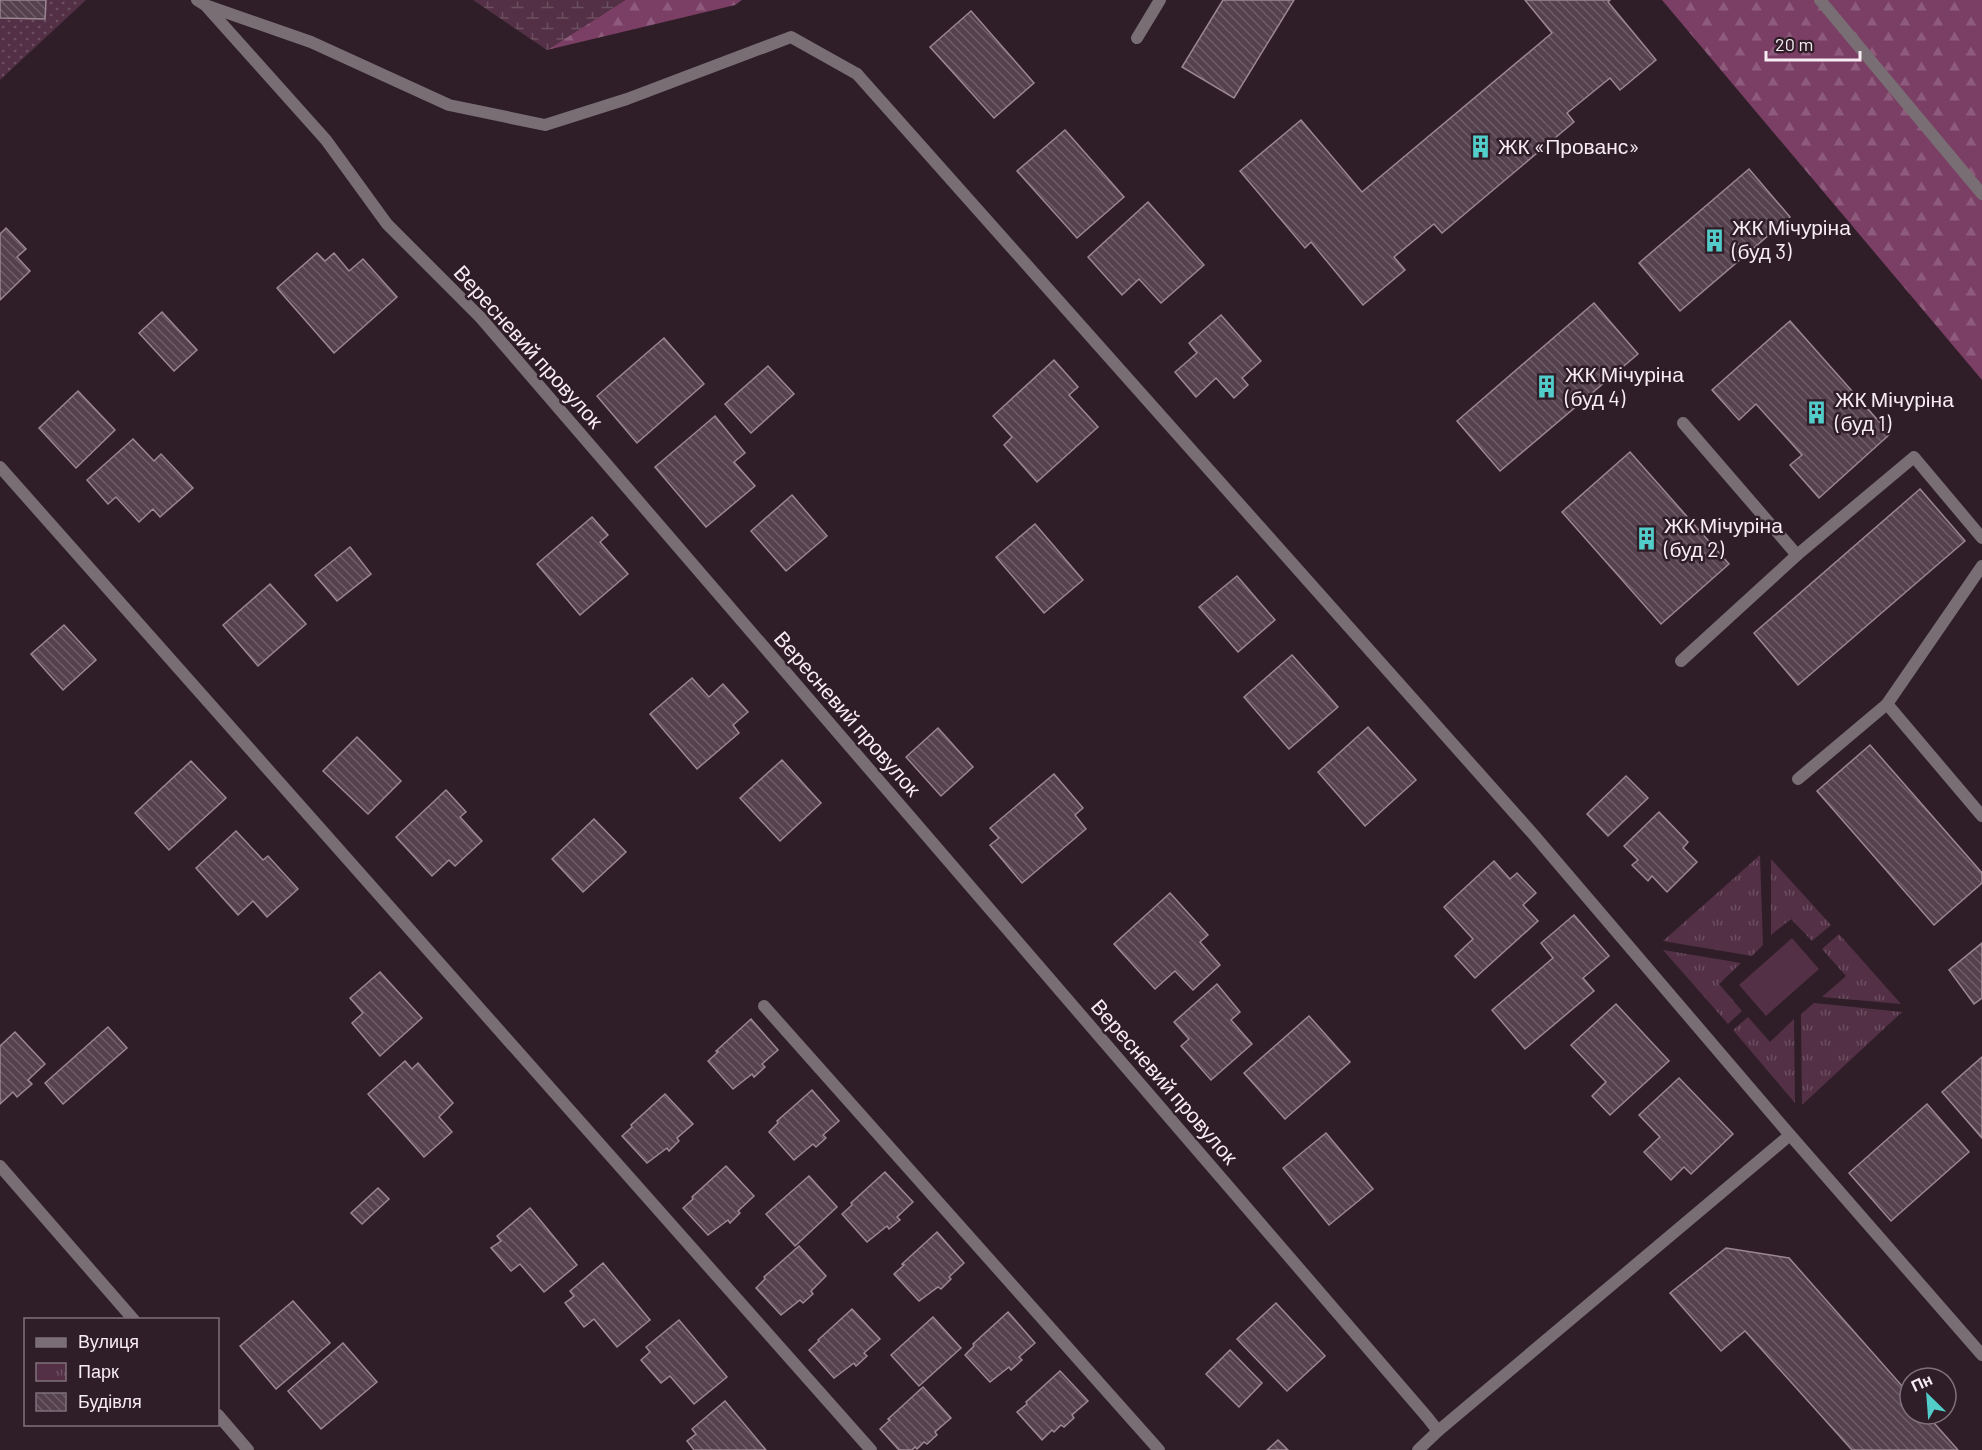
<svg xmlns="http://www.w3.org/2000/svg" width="1982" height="1450" font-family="Barlow,sans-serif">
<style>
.grass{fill:url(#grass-dots)}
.forest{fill:url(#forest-firs)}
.wetland{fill:url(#wetland-marsh)}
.park{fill:url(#park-tufts)}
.pitch{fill:#533046}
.building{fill:url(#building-back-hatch);stroke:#9b8692;stroke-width:1.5}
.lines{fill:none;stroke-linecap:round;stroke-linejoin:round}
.lane{stroke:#786e73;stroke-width:12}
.street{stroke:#786e73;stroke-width:12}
.labels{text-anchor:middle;stroke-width:5;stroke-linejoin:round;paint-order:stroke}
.poi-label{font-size:21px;fill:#f8ecf3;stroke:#2f1e28;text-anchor:start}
.street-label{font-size:21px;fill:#f8ecf3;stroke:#2f1e28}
</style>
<defs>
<pattern id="grass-dots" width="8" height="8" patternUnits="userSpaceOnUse" patternTransform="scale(1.5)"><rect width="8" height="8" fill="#533046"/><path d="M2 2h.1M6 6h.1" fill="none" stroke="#6c4e61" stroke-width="1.8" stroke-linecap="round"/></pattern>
<pattern id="forest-firs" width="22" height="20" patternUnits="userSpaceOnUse" patternTransform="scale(1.5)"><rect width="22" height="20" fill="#7b3f65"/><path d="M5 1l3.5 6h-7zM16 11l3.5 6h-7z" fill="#8e5b7c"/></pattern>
<pattern id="wetland-marsh" width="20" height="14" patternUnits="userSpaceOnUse" patternTransform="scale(1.5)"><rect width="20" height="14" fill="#533046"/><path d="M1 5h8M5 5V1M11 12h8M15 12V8" fill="none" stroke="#6c4e61"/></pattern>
<pattern id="park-tufts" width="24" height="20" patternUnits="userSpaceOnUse" patternTransform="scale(1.5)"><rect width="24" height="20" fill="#533046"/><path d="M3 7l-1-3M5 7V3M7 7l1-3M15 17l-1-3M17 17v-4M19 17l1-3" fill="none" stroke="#6c4e61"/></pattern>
<pattern id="building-back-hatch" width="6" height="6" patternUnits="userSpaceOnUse" patternTransform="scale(1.5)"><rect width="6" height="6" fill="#54414d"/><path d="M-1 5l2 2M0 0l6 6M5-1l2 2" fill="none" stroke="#6d5d67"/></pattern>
</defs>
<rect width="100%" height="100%" fill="#2f1e28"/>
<polygon class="grass" points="0,0 86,0 0,80"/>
<g class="forest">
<polygon points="625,0 742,0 735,5 547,50"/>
<polygon points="1662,0 1982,0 1982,380"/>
</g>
<polygon class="wetland" points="473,0 625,0 547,50"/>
<g class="park">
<polygon points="1760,855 1763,945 1752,956 1663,941"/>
<polygon points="1771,859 1831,925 1812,941 1791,919 1771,935"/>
<polygon points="1839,934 1901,1004 1822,997 1846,976 1822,949"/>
<polygon points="1663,950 1741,963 1719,984 1742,1011 1728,1024"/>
<polygon points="1814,1003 1902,1012 1802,1105 1801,1014"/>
<polygon points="1748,1017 1770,1042 1794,1019 1795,1103 1733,1030"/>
</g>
<polygon class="pitch" points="1792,938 1819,969 1766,1016 1739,985"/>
<g class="building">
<polygon points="0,0 46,0 45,19 0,18"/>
<polygon points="1223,0 1294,0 1234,98 1182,67"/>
<polygon points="1525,0 1610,0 1608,2 1656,60 1620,90 1610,78 1567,113 1574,122 1442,233 1434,224 1394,257 1405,270 1363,305 1311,242 1305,248 1240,171 1301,120 1362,192 1552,33"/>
<polygon points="971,11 1034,83 994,118 930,47"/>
<polygon points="1065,130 1124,197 1077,238 1017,171"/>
<polygon points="1749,169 1790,217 1680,311 1639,263"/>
<polygon points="1148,202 1204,265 1161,303 1139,279 1122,295 1088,257"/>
<polygon points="6,228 26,249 17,257 30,271 0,300 0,234"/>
<polygon points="317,253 325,261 334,253 349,271 363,259 397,297 334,353 277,288"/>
<polygon points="1594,303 1638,354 1500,471 1457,421"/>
<polygon points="162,312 197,350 174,371 139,333"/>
<polygon points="1221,315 1261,361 1242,378 1248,385 1234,398 1216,378 1196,397 1175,372 1197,353 1189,343"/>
<polygon points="1790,321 1890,434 1819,498 1790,465 1802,455 1756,404 1739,420 1712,390"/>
<polygon points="664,338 704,384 637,443 597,396"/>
<polygon points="1054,360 1078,387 1069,395 1098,427 1037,482 1004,445 1012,437 993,416"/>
<polygon points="768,366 794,394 751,433 725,404"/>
<polygon points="78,391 115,430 76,468 39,428"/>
<polygon points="715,416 745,453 734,462 755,486 706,527 655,467"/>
<polygon points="133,439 154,461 161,454 193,488 160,517 153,509 139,522 116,497 108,504 87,480"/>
<polygon points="1630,452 1729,564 1661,624 1562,512"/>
<polygon points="1920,489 1965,541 1798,685 1754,633"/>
<polygon points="792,495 827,536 786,571 751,531"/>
<polygon points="592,517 608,535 600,542 628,574 580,615 537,564"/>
<polygon points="1035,524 1083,580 1044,613 996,557"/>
<polygon points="350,547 371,574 337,601 315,575"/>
<polygon points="1237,576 1275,620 1238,652 1199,607"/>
<polygon points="270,584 306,624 258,666 223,625"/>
<polygon points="64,625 96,660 63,690 31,654"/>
<polygon points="1292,655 1338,707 1289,749 1244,697"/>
<polygon points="692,678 709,697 723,684 748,712 733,725 739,733 697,769 650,714"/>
<polygon points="1368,727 1416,780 1365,826 1318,772"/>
<polygon points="938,728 973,767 941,796 906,757"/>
<polygon points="357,737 401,781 368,814 323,771"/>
<polygon points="1870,745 1982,873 1982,883 1934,925 1817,791"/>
<polygon points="782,760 821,803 780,841 740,798"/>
<polygon points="191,761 226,798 169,850 135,813"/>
<polygon points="1054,774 1083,808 1075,815 1086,829 1022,883 990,845 999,838 990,828"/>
<polygon points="1626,776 1648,798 1608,836 1587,814"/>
<polygon points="446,790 466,812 460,817 482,841 455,866 449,860 432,876 396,837"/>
<polygon points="1659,812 1688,842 1683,848 1697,862 1667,892 1652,876 1648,881 1632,865 1638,860 1624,846"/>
<polygon points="594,819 626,852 583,892 552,859"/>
<polygon points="236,831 263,860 268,856 298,889 267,917 253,901 238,915 196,868"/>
<polygon points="1494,861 1510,879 1517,873 1536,893 1523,905 1538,921 1475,978 1455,956 1473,939 1444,907"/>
<polygon points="1170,893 1208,935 1200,942 1220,965 1193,990 1175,971 1155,989 1114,944"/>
<polygon points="1574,915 1609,956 1583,978 1594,991 1525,1049 1492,1010 1553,958 1541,943"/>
<polygon points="1982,943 1982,998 1974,1004 1949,970"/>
<polygon points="380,972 422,1018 380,1056 352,1023 363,1013 350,998"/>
<polygon points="1217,984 1240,1012 1231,1020 1252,1044 1211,1080 1181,1046 1189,1039 1174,1022"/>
<polygon points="1616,1004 1669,1061 1610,1115 1592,1096 1606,1082 1571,1045"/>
<polygon points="1309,1016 1350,1062 1285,1119 1244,1073"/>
<polygon points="751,1019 778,1050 762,1064 765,1067 754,1077 752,1074 733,1089 708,1061 718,1052 716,1051"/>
<polygon points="108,1027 127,1048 63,1104 45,1083"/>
<polygon points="15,1032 45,1064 28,1080 32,1084 17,1097 13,1092 0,1104 0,1046"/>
<polygon points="1982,1057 1982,1138 1942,1092"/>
<polygon points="405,1061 412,1069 418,1063 453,1103 439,1117 452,1132 424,1157 368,1094"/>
<polygon points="1679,1078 1733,1134 1691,1174 1684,1167 1671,1180 1644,1152 1660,1137 1639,1115"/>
<polygon points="812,1090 839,1121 823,1135 826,1138 816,1147 813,1144 794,1160 769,1132 778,1123 777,1121"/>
<polygon points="665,1094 693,1124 677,1138 679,1141 669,1151 667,1148 647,1163 622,1136 632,1127 631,1125"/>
<polygon points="1927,1104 1969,1152 1891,1221 1849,1173"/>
<polygon points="1326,1133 1373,1189 1329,1225 1283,1168"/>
<polygon points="726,1166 754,1196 738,1211 740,1213 730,1223 728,1220 708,1235 683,1208 693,1199 692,1197"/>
<polygon points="885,1172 913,1202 897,1217 900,1220 889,1229 887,1226 867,1242 842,1214 852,1205 851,1203"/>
<polygon points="809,1176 837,1207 795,1246 766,1214"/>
<polygon points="378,1188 389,1199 362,1224 351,1213"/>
<polygon points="530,1208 577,1265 544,1292 520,1264 511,1271 491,1248 501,1241 497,1236"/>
<polygon points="937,1232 964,1263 949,1277 951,1279 941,1289 938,1287 919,1301 894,1274 904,1265 902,1264"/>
<polygon points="799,1246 826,1276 811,1291 813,1294 803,1303 800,1300 781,1315 756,1288 765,1279 764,1277"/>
<polygon points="1726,1248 1789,1258 1910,1395 1910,1414 1926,1414 1958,1450 1852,1450 1745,1331 1721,1351 1670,1293"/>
<polygon points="603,1263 650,1320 617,1347 594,1319 584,1327 565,1303 574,1296 570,1291"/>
<polygon points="293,1301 330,1343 276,1389 240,1346"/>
<polygon points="1276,1303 1325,1356 1287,1391 1237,1339"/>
<polygon points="852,1309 880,1339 864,1353 867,1356 856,1366 854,1363 834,1378 809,1350 819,1341 818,1340"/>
<polygon points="1008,1312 1035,1343 1019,1357 1022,1360 1011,1370 1009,1367 990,1382 965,1355 974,1346 973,1344"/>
<polygon points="933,1317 961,1348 919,1386 891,1355"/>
<polygon points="679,1320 727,1377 694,1404 670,1376 661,1383 641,1360 650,1352 646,1347"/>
<polygon points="343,1343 377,1382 321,1429 288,1391"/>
<polygon points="1230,1350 1262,1383 1239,1407 1206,1374"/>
<polygon points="1060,1371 1088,1401 1072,1415 1074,1418 1064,1427 1061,1425 1054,1432 1052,1430 1042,1440 1017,1412 1027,1404 1026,1402"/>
<polygon points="923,1387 951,1418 935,1432 937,1435 927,1444 924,1442 917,1449 915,1447 912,1450 899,1450 880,1429 890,1420 888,1419"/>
<polygon points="725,1401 766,1450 694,1450 687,1441 696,1434 692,1429"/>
<polygon points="1278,1440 1288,1450 1267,1450"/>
</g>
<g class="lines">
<g class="lane">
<polyline points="197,0 205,5 311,42 449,105 545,125 627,99 791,37 857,74"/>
<polyline points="207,7 326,140 387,224 480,317"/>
<polyline points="1137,38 1160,0"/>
<polyline points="1683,423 1797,555 1914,457 1982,538"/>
<polyline points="1982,566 1887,704 1982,816"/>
<polyline points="1681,661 1797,555"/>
<polyline points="1798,779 1887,704"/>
</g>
<g class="street">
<polyline points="1820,0 1982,194"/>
<polyline points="857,74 1533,834 1784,1128 1982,1355"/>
<polyline points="480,317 1427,1417 1438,1431 1418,1450"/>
<polyline points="0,467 871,1450"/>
<polyline points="764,1006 1159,1450"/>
<polyline points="0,1166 134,1320"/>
<polyline points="218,1415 248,1450"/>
<polyline points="1438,1431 1790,1135"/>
</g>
</g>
<defs>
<symbol id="building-bare" viewBox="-9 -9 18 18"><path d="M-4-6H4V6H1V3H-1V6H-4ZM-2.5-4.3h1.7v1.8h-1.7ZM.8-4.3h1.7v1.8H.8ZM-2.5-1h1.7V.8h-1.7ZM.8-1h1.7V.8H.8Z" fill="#53cdca" stroke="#2f1e28" stroke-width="2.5" paint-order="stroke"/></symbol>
</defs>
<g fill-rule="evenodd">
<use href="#building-bare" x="1464" y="130" width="33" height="33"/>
<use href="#building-bare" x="1698" y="224" width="33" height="33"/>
<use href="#building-bare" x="1530" y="370" width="33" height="33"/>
<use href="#building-bare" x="1800" y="396" width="33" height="33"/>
<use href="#building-bare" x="1630" y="522" width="33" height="33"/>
</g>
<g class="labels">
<g class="poi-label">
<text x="1498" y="154">ЖК «Прованс»</text>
<text x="1732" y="235">ЖК Мічуріна<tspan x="1732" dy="24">(буд 3)</tspan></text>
<text x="1565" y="382">ЖК Мічуріна<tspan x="1565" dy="24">(буд 4)</tspan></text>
<text x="1835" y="407">ЖК Мічуріна<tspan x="1835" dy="24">(буд 1)</tspan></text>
<text x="1664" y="533">ЖК Мічуріна<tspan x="1664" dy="24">(буд 2)</tspan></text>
</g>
<g class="street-label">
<text transform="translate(528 347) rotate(48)" y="7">Вересневий провулок</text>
<text transform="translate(847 714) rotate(49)" y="7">Вересневий провулок</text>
<text transform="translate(1164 1082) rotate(49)" y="7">Вересневий провулок</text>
</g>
</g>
<rect x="24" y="1318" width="195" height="108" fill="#2f1e28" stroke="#7f7079" stroke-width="1.5"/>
<rect x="36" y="1338" width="30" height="9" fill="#786e73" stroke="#7f7079" stroke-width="1.5"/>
<text x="78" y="1348" font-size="18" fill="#f8ecf3">Вулиця</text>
<rect x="36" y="1363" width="30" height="18" fill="url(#park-tufts)" stroke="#7f7079" stroke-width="1.5"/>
<text x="78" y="1378" font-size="18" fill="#f8ecf3">Парк</text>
<rect x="36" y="1393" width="30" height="18" fill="url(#building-back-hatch)" stroke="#7f7079" stroke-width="1.5"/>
<text x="78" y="1408" font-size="18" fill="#f8ecf3">Будівля</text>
<g transform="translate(1928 1396) rotate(335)"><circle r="28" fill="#2f1e28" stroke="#7f7079" stroke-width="1.5"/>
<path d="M0-4.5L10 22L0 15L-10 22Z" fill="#53cdca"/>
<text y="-9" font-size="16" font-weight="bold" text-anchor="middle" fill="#f8ecf3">Пн</text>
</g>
<path d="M1766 51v9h94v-9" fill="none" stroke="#f8ecf3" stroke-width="3"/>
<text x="1775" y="51" font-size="18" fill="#f8ecf3" stroke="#2f1e28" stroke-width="4.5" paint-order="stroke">20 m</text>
</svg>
